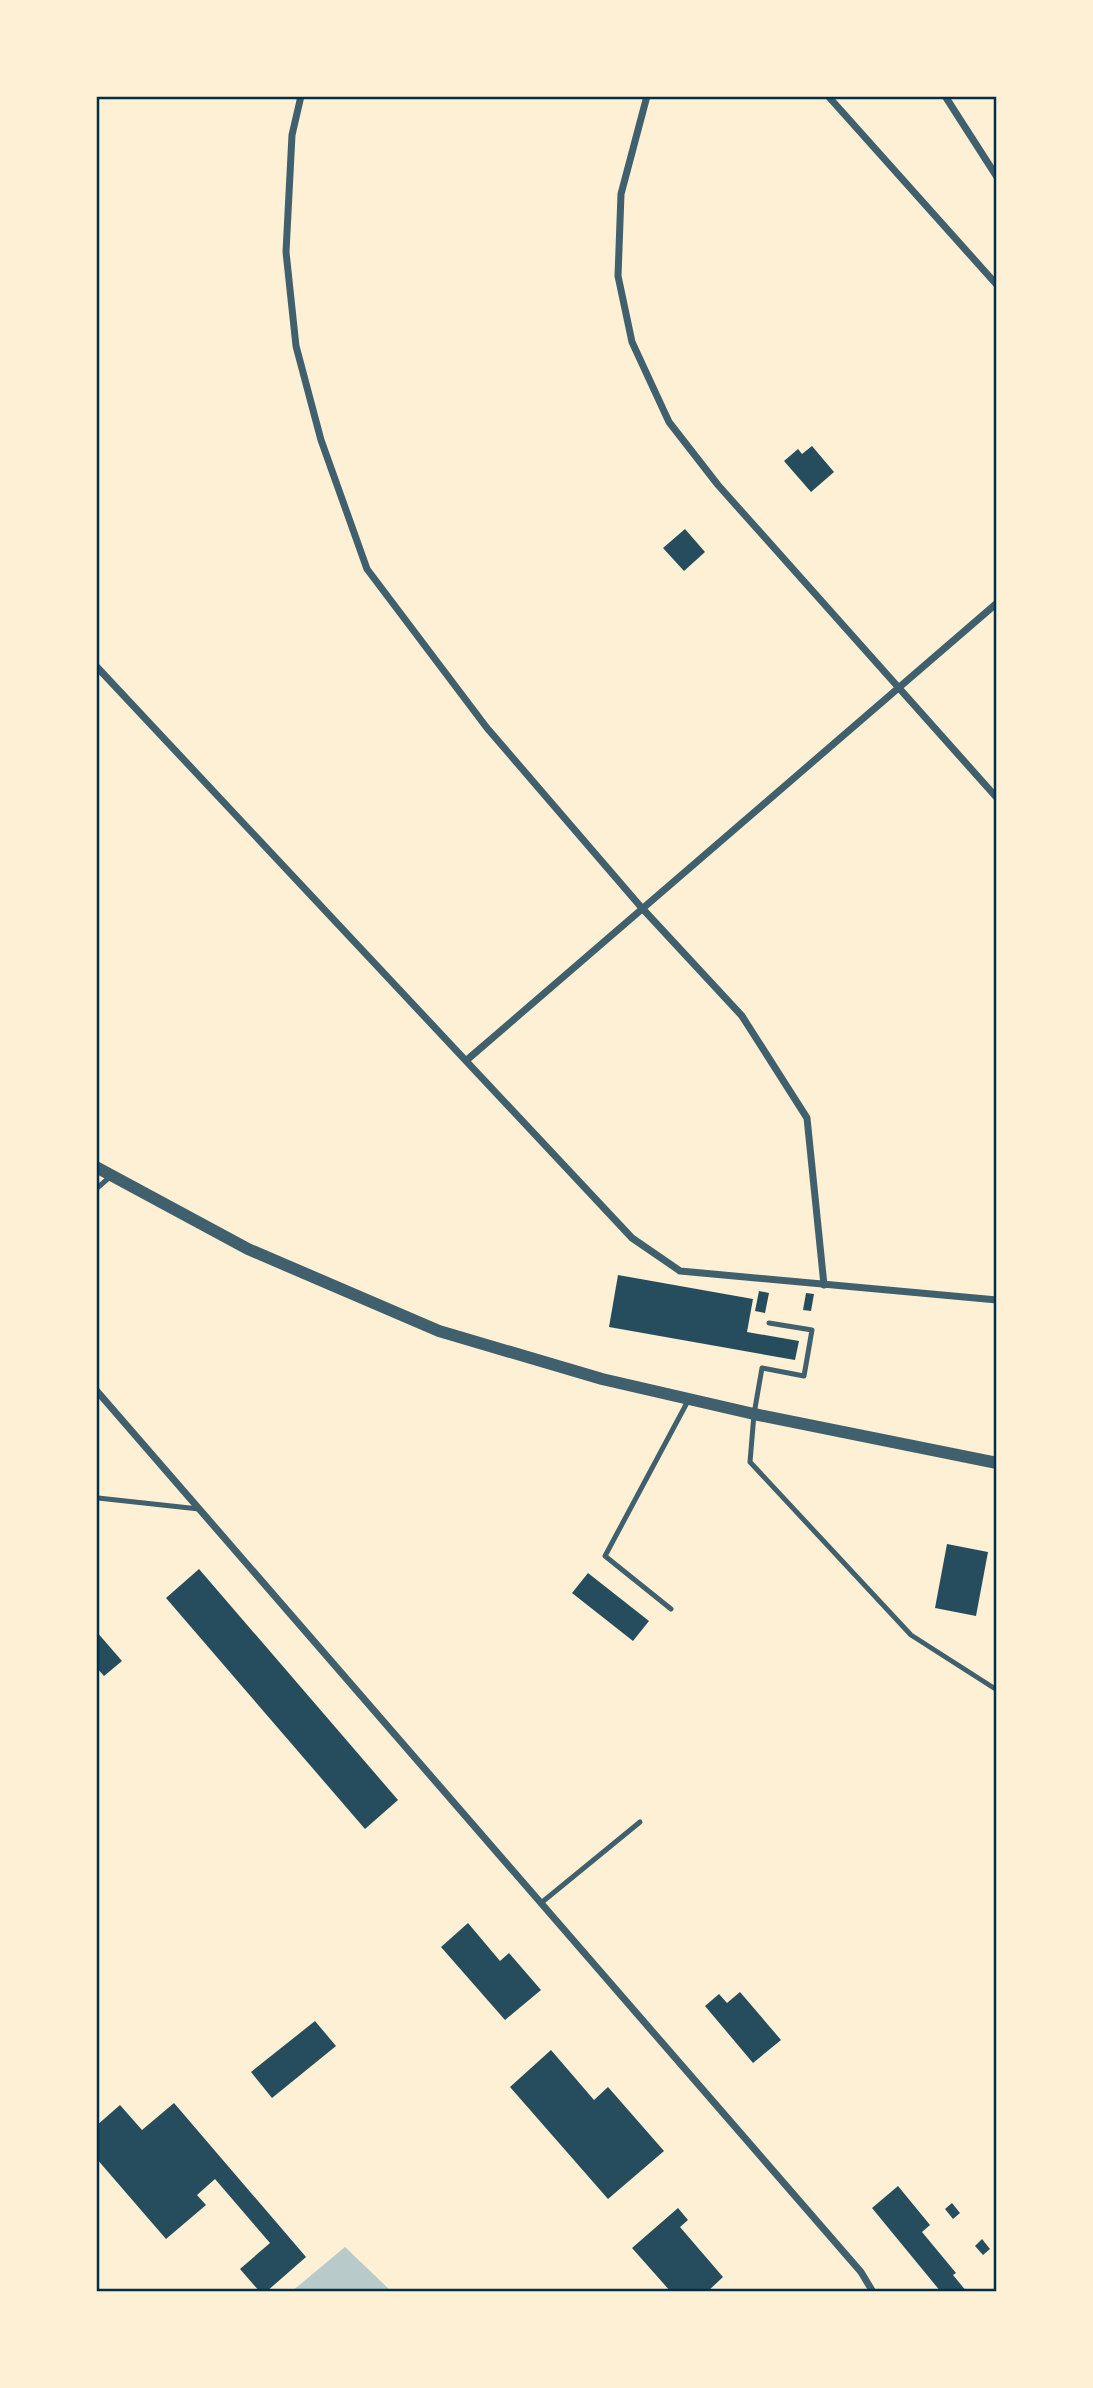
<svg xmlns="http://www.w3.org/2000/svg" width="1093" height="2388" font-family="Manrope,sans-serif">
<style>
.green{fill:#b9caca}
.building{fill:#264d5e}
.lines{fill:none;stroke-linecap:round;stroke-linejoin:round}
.service{stroke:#3f606c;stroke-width:5}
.minor{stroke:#3f606c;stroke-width:7}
.tertiary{stroke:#3f606c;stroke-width:12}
.neatline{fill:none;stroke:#003049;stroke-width:2.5}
</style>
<rect width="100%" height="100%" fill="#fdf0d5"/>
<polygon class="green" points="345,2247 392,2292 291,2292"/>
<g class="building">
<polygon points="812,446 834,472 811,492 784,461 798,449 802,454"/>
<polygon points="685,529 705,552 684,571 663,548"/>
<polygon points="618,1275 753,1299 747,1332 799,1341 795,1360 609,1327"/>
<polygon points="759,1291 769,1293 765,1313 755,1311"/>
<polygon points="806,1293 814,1294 811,1311 803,1310"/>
<polygon points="947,1544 988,1552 976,1616 935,1608"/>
<polygon points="199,1569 398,1800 365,1829 166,1598"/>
<polygon points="588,1573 649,1621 633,1641 572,1593"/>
<polygon points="96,1631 122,1661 104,1676 96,1667"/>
<polygon points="468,1923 500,1961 509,1953 541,1990 505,2020 441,1947"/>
<polygon points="740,1992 781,2040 753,2063 705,2006 719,1994 727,2003"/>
<polygon points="315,2021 336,2046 272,2098 251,2072"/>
<polygon points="551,2050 594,2100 608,2087 664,2151 608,2199 510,2087"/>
<polygon points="174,2103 306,2257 266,2292 260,2292 240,2269 270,2243 215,2179 197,2195 206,2205 166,2239 96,2158 96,2126 120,2105 142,2130"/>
<polygon points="898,2186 930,2225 922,2232 956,2273 953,2275 967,2292 941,2292 872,2208"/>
<polygon points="952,2203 960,2213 953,2219 945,2209"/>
<polygon points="678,2208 688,2220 680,2227 723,2277 707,2292 671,2292 632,2248"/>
<polygon points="982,2239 990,2249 983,2255 975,2246"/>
</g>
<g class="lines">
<g class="service">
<polyline points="96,1189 111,1176"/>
<polyline points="769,1323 812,1330 804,1376 762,1368 754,1414 750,1462 911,1635 997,1690"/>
<polyline points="98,1498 199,1509"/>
<polyline points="671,1609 605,1556 689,1399"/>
<polyline points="541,1903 640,1822"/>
</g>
<g class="minor">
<polyline points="301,96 292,135 286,252 296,346 321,440 367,569 487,728 641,907 742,1016 807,1118 824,1285"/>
<polyline points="647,96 621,194 618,276 632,342 669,422 718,485 997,798"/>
<polyline points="828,96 997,285"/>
<polyline points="945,96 997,177"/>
<polyline points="96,666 632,1238 680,1271 997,1300"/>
<polyline points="468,1059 997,603"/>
<polyline points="96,1390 861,2272 873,2292"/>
</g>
<polyline class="tertiary" points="96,1167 248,1249 439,1331 602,1379 754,1414 997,1463"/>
</g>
<rect width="1093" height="2388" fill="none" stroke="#fdf0d5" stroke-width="196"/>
<rect x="98" y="98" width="897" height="2192" class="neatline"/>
</svg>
